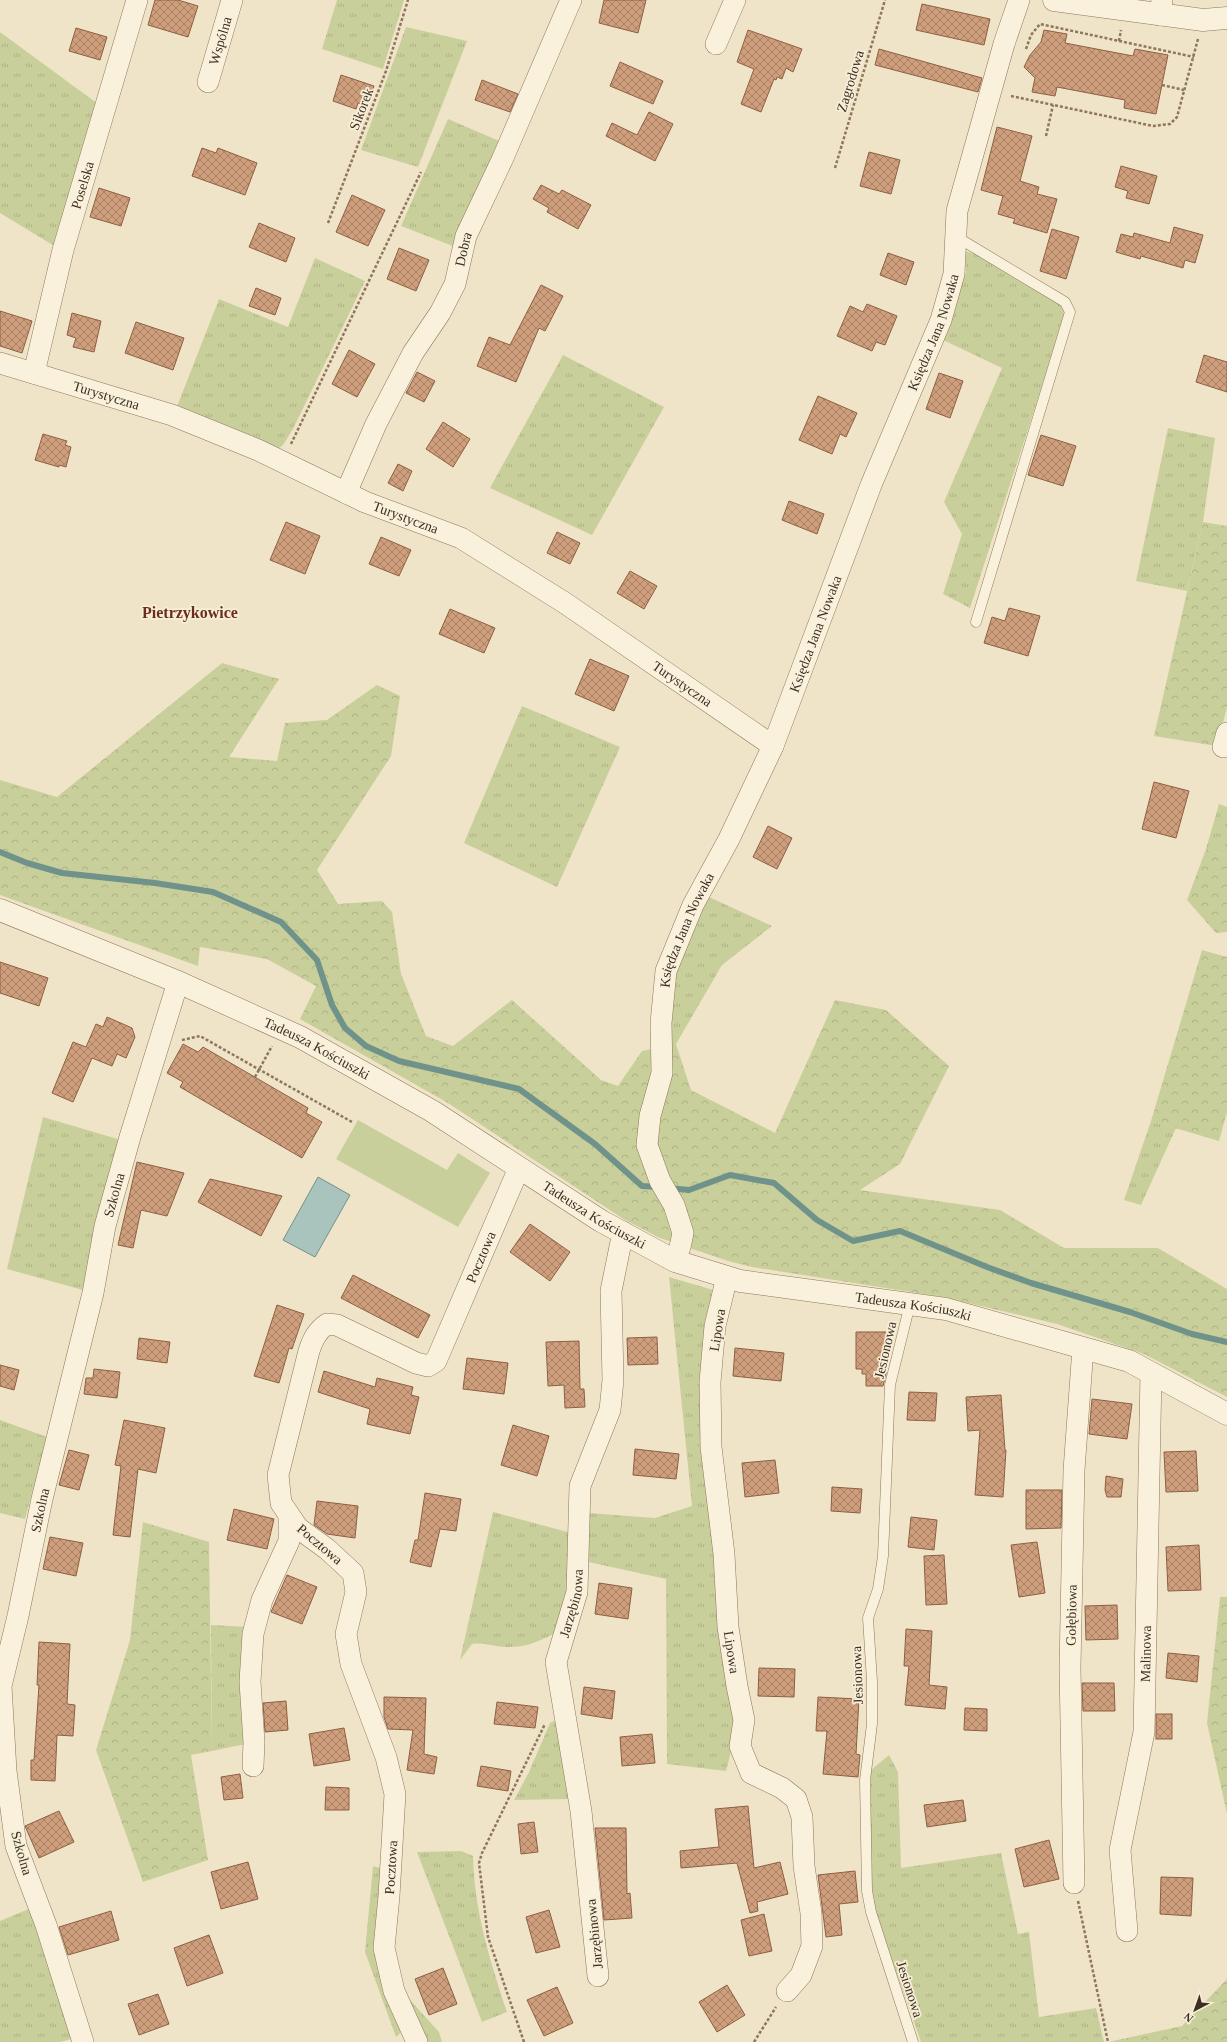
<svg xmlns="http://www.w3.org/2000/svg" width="1227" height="2042" font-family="'Times New Roman',serif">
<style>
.grass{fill:url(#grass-tufts)}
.forest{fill:url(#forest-crowns)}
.garden{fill:#c9cf9b}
.water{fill:#a9c4bc;stroke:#6f938a}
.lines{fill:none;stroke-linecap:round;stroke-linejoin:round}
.stream{stroke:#6f938a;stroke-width:6}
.building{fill:url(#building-cross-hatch);stroke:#8d5f41}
.service-casing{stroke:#8d765c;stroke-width:11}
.minor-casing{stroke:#8d765c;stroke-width:22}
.tertiary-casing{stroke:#8d765c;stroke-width:23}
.path{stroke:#8d765c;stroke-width:2.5;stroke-dasharray:3 2;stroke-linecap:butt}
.service{stroke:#faf1dc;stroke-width:10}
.minor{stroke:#faf1dc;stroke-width:21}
.tertiary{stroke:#faf1dc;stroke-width:22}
.labels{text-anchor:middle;stroke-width:3.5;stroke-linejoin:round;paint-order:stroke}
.street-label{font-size:14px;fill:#3d2e20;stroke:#f7eed8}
.quarter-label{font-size:16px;font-weight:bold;fill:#6b2e1e;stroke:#f7eed8}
</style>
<defs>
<pattern id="grass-tufts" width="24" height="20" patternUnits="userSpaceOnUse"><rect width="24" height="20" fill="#c9cf9b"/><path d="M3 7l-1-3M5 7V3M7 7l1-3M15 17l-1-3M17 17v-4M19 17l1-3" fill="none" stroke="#aeb285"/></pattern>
<pattern id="forest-crowns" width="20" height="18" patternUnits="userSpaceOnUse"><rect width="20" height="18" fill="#c9cf9b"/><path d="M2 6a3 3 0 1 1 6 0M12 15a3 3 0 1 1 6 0" fill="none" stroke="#aeb285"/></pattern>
<pattern id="building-cross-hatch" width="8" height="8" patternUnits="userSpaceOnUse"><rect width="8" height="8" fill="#cf9f7d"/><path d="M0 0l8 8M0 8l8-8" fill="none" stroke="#a98266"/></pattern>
</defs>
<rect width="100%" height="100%" fill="#f0e4c8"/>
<g class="grass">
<polygon points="337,0 404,0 383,69 322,49"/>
<polygon points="406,27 467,41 418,167 361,150"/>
<polygon points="0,32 98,104 56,247 0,213"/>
<polygon points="448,119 504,143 453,246 401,226"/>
<polygon points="965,251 978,255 1060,305 1065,315 970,608 943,594 962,534 944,502 1002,368 943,340 966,272"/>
<polygon points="315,258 365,281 293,429 283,445 274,452 176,409 219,299 288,327"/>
<polygon points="563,355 664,407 592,535 490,488"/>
<polygon points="1168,428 1215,438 1203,522 1187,591 1136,581"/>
<polygon points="522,706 620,747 557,887 464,843"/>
<polygon points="1219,804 1227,807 1227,856 1206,849"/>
<polygon points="709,897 772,926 722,965 676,1044 667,1046 673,979 684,945"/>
<polygon points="43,1117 121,1140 83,1290 7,1269"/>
<polygon points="1151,1121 1176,1128 1141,1205 1124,1200"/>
<polygon points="669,1277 720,1292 711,1321 740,1718 726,1771 667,1764 666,1579 584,1561 588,1513 655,1518 692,1506"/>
<polygon points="0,1420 47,1437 25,1519 0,1513"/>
<path d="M493 1512 575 1534 561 1630C542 1640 527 1648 506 1647 494 1647 485 1642 472 1644L460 1660Z"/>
<polygon points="211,1625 248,1627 250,1743 212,1751"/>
<polygon points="554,1721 558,1724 570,1799 514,1800 529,1772 550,1723"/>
<polygon points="889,1755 898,1772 901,1868 1001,1853 1018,1934 1029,1932 1039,2017 1096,2008 1104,2042 921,2042 874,1909 871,1886 871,1770"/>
<path d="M461 1851 473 1856C474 1910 490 1961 507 2012L482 2022 417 1852Z"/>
<polygon points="373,1866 386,1870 380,1932 406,2027 396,2037 365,1952"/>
<polygon points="31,1908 77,2037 61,2042 0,2042 0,1921"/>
<polygon points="400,1989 439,2032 442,2042 423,2042"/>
</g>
<g class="forest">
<polygon points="1203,522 1227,526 1227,707 1217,746 1154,736"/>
<polygon points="222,663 279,679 229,757 277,761 285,723 327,720 377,685 400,696 391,756 317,870 338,904 382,901 392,912 401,974 426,1036 453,1046 512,1000 601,1080 618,1086 642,1051 676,1044 691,1090 775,1133 835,1000 886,1010 949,1066 900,1164 860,1190 1000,1210 1064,1248 1158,1248 1227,1289 1227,1397 1144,1354 1057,1324 943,1297 752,1267 728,1261 660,1238 625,1220 448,1103 300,1019 316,986 267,959 200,947 198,966 0,895 0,780 57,797"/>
<polygon points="1206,849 1227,856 1227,932 1216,933 1187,900"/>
<polygon points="1202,950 1227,957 1227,1112 1219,1141 1151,1121"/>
<polygon points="143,1522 209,1542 212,1751 191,1755 208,1860 143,1882 96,1750 130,1640"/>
<polygon points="1220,1597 1227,1597 1227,1814 1207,1723"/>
<polygon points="1227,1979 1227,2042 1108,2042 1182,2026"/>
</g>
<polygon class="garden" points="358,1120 447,1170 458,1153 490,1173 458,1227 336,1159"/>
<polygon class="water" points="318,1177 350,1195 315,1257 283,1240"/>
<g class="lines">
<g class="stream">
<polyline points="0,852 27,863 62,873 155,883 213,892 281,922 317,960 332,1005 345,1028 366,1046 399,1061 519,1089 595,1144 642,1186 658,1187"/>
<polyline points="669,1188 689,1190 730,1175 774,1183 817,1220 853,1241 900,1231 987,1267 1031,1283 1130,1312 1192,1334 1227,1342"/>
</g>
</g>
<g class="building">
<polygon points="155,0 178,0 198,6 188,37 148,25"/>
<polygon points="604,0 646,0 638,33 599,23"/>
<polygon points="922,4 990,19 984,45 916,30"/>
<polygon points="76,28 107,37 100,60 69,51"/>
<polygon points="748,30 802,49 793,72 786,68 782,79 777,77 776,80 774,79 761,112 741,104 754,69 737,62"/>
<polygon points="1044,30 1067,34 1065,43 1133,56 1135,49 1168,55 1156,114 1124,108 1125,100 1057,87 1055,96 1032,92 1035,78 1024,67 1030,55 1041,42"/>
<polygon points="879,49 982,78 978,92 875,65"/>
<polygon points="620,62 663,81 653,104 610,86"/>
<polygon points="341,75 374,86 367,106 358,103 356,109 333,101"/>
<polygon points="482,80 518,94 510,112 475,100"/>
<polygon points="649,112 673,124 655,161 606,136 612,123 637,135"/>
<polygon points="997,127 1032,136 1020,181 1039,187 1037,194 1057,199 1047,233 1013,223 1015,219 998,214 1003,196 981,190"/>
<polygon points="202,148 216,153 218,148 257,163 245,195 192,176"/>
<polygon points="869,152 900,160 891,194 860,186"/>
<polygon points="1121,166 1157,176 1149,204 1126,198 1128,191 1115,187"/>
<polygon points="541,185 559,194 562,190 591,205 578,229 547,212 549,208 533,199"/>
<polygon points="99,188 130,198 121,226 90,217"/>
<polygon points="352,195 385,210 368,246 336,232"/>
<polygon points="259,223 295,238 286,262 249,247"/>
<polygon points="1174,227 1203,235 1195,263 1185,260 1183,268 1141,256 1140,259 1116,252 1121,234 1133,237 1134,233 1170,243"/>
<polygon points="1052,229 1079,237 1066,279 1040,271"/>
<polygon points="399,248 429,260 416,291 387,279"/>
<polygon points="888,253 914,262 906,285 880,275"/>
<polygon points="541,285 563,296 545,331 539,328 516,382 477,366 489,337 510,345"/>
<polygon points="256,288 281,298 275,315 249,306"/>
<polygon points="867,304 897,316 885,345 876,342 872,351 837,336 850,306 863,312"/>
<polygon points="0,311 32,321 22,353 0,346"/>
<polygon points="72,313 101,321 94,352 73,347 76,338 67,335"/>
<polygon points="136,322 184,338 173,370 125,353"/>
<polygon points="349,350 375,364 357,397 332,384"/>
<polygon points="1204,355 1227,362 1227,392 1196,382"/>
<polygon points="417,372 435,381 424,402 406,393"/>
<polygon points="939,373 963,381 950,418 926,409"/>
<polygon points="818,396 857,413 846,437 840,434 832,454 799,440"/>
<polygon points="443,422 470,439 453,467 426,449"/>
<polygon points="43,434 67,441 65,445 71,447 66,467 59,465 59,467 35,460"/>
<polygon points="1041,435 1076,446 1063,486 1028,475"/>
<polygon points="398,464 412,471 403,491 388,483"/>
<polygon points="789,501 824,514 817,534 782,520"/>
<polygon points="286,522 320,536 305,574 270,560"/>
<polygon points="557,532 580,543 570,564 547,553"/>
<polygon points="381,537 411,550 399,576 369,564"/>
<polygon points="630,571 657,586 644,609 617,593"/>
<polygon points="1009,608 1040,616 1028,656 984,643 992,617 1005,621"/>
<polygon points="450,609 495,628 484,653 439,634"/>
<polygon points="590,659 629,676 614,711 575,694"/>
<polygon points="1154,782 1189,791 1176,838 1142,829"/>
<polygon points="768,826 792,838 777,869 753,857"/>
<polygon points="0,962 48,978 39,1006 0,993"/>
<polygon points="107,1017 132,1028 135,1037 126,1058 117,1054 112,1066 92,1058 73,1102 52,1093 73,1042 86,1047 96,1024 103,1027"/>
<polygon points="183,1044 198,1052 203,1047 308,1108 306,1113 322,1122 302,1158 180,1087 183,1082 167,1073"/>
<polygon points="137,1162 184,1173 167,1216 141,1210 133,1248 118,1245"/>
<polygon points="210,1179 282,1196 261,1236 198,1202"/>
<polygon points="530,1224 570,1252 550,1281 510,1252"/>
<polygon points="353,1275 430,1315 418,1338 341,1298"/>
<polygon points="277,1305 304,1314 292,1349 289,1348 279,1383 254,1376"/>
<polygon points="856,1332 886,1332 886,1374 883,1386 866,1386 866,1374 862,1374 862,1369 856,1369"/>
<polygon points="657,1337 658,1364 628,1365 627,1338"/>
<polygon points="139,1338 170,1342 167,1363 137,1359"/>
<polygon points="579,1341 580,1389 584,1389 585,1407 565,1408 564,1385 548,1386 546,1342"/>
<polygon points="735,1348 784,1353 781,1381 733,1376"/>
<polygon points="467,1358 508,1363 504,1394 463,1389"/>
<polygon points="0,1365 19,1370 14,1390 0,1386"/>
<polygon points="94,1369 120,1372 117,1398 84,1394 86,1378 93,1378"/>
<polygon points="324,1371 375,1387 377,1378 413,1387 411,1395 419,1397 410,1434 367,1424 370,1409 318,1392"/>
<polygon points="909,1392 937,1393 935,1421 907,1420"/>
<polygon points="1001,1395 1005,1450 1006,1450 1003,1497 975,1495 980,1430 968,1431 966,1397"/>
<polygon points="1092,1399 1132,1404 1127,1439 1089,1434"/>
<polygon points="124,1420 165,1428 156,1473 138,1469 130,1537 113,1535 121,1466 115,1465"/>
<polygon points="513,1425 549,1436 537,1476 501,1465"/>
<polygon points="635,1449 679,1454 676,1479 633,1475"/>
<polygon points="69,1450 89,1455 79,1490 59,1485"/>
<polygon points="1196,1451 1198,1491 1166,1492 1164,1452"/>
<polygon points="775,1460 779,1493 745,1497 742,1463"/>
<polygon points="1106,1476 1123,1479 1121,1497 1107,1497 1105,1490"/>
<polygon points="832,1487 862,1489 860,1513 831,1511"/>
<polygon points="1026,1490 1062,1490 1061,1528 1026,1529"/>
<polygon points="425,1493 461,1499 456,1531 440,1529 431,1567 410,1562 415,1540 418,1540"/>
<polygon points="317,1501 358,1506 355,1538 327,1534 314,1525"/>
<polygon points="234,1509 274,1519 267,1549 227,1540"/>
<polygon points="911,1517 937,1520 934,1550 908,1547"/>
<polygon points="50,1537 83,1543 76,1576 43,1569"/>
<polygon points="1037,1542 1045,1593 1019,1597 1011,1545"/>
<polygon points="1199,1545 1201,1590 1168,1591 1166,1547"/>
<polygon points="944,1555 947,1604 926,1605 924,1556"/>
<polygon points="287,1575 317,1587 302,1624 271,1612"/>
<polygon points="599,1583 632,1588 628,1619 595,1614"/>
<polygon points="1117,1605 1118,1639 1086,1640 1085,1606"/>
<polygon points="906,1629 932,1631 929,1685 947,1687 945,1709 905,1705 909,1666 904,1666"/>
<polygon points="39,1642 70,1644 67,1704 75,1705 73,1736 57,1735 55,1781 31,1780 31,1760 34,1760 39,1685 37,1685"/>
<polygon points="1168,1653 1199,1656 1197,1682 1166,1678"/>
<polygon points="759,1668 795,1669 794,1697 758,1696"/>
<polygon points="1082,1683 1114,1683 1115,1711 1083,1711"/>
<polygon points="584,1687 615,1691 612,1719 581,1714"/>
<polygon points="384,1697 426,1698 424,1754 437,1757 434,1774 407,1770 413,1730 388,1729 384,1717"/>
<polygon points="818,1697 859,1699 856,1754 860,1755 858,1777 823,1774 827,1731 816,1731"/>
<polygon points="286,1701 288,1730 265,1732 263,1703"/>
<polygon points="497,1702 538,1707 535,1728 494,1724"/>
<polygon points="965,1708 987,1709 987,1731 964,1730"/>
<rect x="1156" y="1714" width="16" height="25"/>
<polygon points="344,1728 350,1760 314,1766 309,1734"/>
<polygon points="652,1734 655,1763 622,1766 620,1737"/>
<polygon points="481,1766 511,1771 508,1791 477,1786"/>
<polygon points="240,1774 243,1798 224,1800 221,1777"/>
<polygon points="326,1787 349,1788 349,1810 325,1810"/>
<polygon points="963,1800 966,1821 927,1827 924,1805"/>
<polygon points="748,1806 754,1868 780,1862 788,1894 757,1902 758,1911 750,1913 737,1863 681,1868 680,1851 719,1847 715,1809"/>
<polygon points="59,1811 74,1842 39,1858 25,1826"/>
<polygon points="534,1822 538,1852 521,1854 518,1824"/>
<polygon points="595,1828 626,1828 627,1894 630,1893 632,1918 604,1920"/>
<polygon points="1049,1840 1059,1879 1024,1887 1015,1849"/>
<polygon points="248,1862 258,1899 221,1909 211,1872"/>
<polygon points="855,1871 858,1902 839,1904 842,1935 826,1937 818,1875"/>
<polygon points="1161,1877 1193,1878 1191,1916 1160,1914"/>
<polygon points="549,1910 560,1947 536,1953 526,1917"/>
<polygon points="111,1911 119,1940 68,1955 59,1927"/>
<polygon points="764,1914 772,1951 749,1956 741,1920"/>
<polygon points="209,1935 223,1973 187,1986 174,1948"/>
<polygon points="443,1968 457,2004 429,2015 415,1979"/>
<polygon points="727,1985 745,2015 717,2032 699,2002"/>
<polygon points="557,1987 573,2023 544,2036 527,2000"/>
<polygon points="158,1994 169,2024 139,2035 128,2004"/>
</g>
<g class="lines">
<defs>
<g id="service">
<polyline points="955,236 1065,302 1070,312 976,622"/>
<polyline points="910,1304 890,1385 883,1556 878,1589 868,1618 872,1681 872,1724 865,1780 867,1891 871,1912 913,2042"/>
</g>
<g id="minor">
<polyline points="1160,15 1162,0"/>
<polyline points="716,44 735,0"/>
<path id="s1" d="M208 82 232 0"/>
<path id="s2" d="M0 363 172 415 258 450 365 502 461 538 565 603 773 746"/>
<path id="s3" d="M34 373 63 250 137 0"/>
<path id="s4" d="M346 493 376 424 413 353 440 313 455 284 466 236 502 160 571 0"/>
<polyline points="1223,747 1227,733"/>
<path id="s5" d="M675 1261 680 1247 683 1233 674 1205 660 1181 647 1145 650 1116 662 1073 661 1023 666 971 693 905 729 839 773 746 871 485 941 320 954 274 957 211 1004 44 1019 0"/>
<path id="s6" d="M727 1277 715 1326 710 1382 711 1447 724 1554 728 1627 737 1686 744 1720 740 1746 751 1773 782 1788 796 1799 802 1817 804 1866 811 1913 812 1946 801 1975 787 1991"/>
<polyline points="253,1766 254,1742 250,1682 253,1634 262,1600 289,1541 289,1516"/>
<path id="s7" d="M1074 1883 1070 1668 1074 1470 1083 1348"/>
<path id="s8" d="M1127 1931 1120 1850 1144 1732 1151 1373"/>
<path id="s9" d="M598 1976 581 1811 556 1662 577 1592 580 1486 610 1410 613 1380 611 1291 623 1232"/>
<path id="s10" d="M83 2042 46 1925 16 1846 6 1771 1 1686 18 1616 42 1499 93 1293 105 1226 130 1137 178 982"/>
<path id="s11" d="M417 2042 394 1991 384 1948 389 1896 395 1794 386 1757 351 1664 346 1634 356 1592 353 1573 327 1549 298 1528 281 1503 278 1475 309 1351C313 1339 317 1331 327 1324L337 1325 416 1363 428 1366 436 1361 519 1168"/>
</g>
<g id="tertiary">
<polyline points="1054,0 1203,20 1227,18"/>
<path id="s12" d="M0 910 178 982 300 1037 432 1111 601 1221 675 1261 740 1281 946 1309 1129 1361 1227 1414"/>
</g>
</defs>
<use href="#service" class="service-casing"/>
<use href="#minor" class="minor-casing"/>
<use href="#tertiary" class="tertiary-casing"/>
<g class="path">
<polyline points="1119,41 1121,30"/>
<polyline points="1026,49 1031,35 1040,24 1194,57"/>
<polyline points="1162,85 1184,90"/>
<polyline points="1011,96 1153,126 1170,124 1177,117 1198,39"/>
<polyline points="1046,136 1053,105"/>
<polyline points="835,168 885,0"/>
<polyline points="328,223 386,71 408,0"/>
<polyline points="291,444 421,172"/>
<polyline points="182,1040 200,1036 352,1122"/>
<polyline points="255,1077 272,1046"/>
<polyline points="1078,1901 1108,2042"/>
<polyline points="524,2042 488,1937 479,1863 482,1853 545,1724"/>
<polyline points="754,2042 776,2007"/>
</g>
<use href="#service" class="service"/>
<use href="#minor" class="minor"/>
<use href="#tertiary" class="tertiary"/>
</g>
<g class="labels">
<g class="street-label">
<text dy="5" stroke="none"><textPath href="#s1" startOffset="43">Wspólna</textPath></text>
<text transform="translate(850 81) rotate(-73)" y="5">Zagrodowa</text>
<text transform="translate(361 109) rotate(-69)" y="5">Sikorek</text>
<text dy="5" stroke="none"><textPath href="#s3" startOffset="194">Poselska</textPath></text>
<text dy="5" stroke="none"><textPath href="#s4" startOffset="272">Dobra</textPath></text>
<text dy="5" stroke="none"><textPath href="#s5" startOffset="994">Księdza Jana Nowaka</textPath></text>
<text dy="5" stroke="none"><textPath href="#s2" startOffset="111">Turystyczna</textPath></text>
<text dy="5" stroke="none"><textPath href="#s2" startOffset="435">Turystyczna</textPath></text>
<text dy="5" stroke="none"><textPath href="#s5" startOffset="670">Księdza Jana Nowaka</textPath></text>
<text dy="5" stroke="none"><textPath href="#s2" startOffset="759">Turystyczna</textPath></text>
<text dy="5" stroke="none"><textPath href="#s5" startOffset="346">Księdza Jana Nowaka</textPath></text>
<text dy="5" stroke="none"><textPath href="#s12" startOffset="346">Tadeusza Kościuszki</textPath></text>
<text dy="5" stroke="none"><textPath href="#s10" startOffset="872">Szkolna</textPath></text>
<text dy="5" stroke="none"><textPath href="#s12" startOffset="670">Tadeusza Kościuszki</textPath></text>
<text dy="5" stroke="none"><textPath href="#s11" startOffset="1008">Pocztowa</textPath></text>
<text dy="5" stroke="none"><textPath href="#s12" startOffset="1006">Tadeusza Kościuszki</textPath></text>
<text transform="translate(717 1330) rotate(-81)" y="5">Lipowa</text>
<text transform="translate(885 1350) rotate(-77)" y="5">Jesionowa</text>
<text dy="5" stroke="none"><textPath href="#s10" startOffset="548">Szkolna</textPath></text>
<text transform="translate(320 1544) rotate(40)" y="5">Pocztowa</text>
<text dy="5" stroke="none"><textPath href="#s9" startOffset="378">Jarzębinowa</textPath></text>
<text dy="5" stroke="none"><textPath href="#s7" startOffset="268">Gołębiowa</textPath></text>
<text dy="5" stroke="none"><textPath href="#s6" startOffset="378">Lipowa</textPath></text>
<text dy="5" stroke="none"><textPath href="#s8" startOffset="280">Malinowa</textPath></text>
<text transform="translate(857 1675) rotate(-92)" y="5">Jesionowa</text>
<text transform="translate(22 1853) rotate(74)" y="5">Szkolna</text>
<text dy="5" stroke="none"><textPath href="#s11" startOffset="181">Pocztowa</textPath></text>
<text transform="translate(594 1934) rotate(-96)" y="5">Jarzębinowa</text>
<text transform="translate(910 1989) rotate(72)" y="5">Jesionowa</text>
</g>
<g class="quarter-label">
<text x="190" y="618">Pietrzykowice</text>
</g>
</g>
<g transform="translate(1195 2010) rotate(221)" stroke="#f7eed8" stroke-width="3" paint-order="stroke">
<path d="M0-3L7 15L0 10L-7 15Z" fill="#3d2e20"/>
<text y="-6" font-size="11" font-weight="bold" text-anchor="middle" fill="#3d2e20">N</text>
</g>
</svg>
